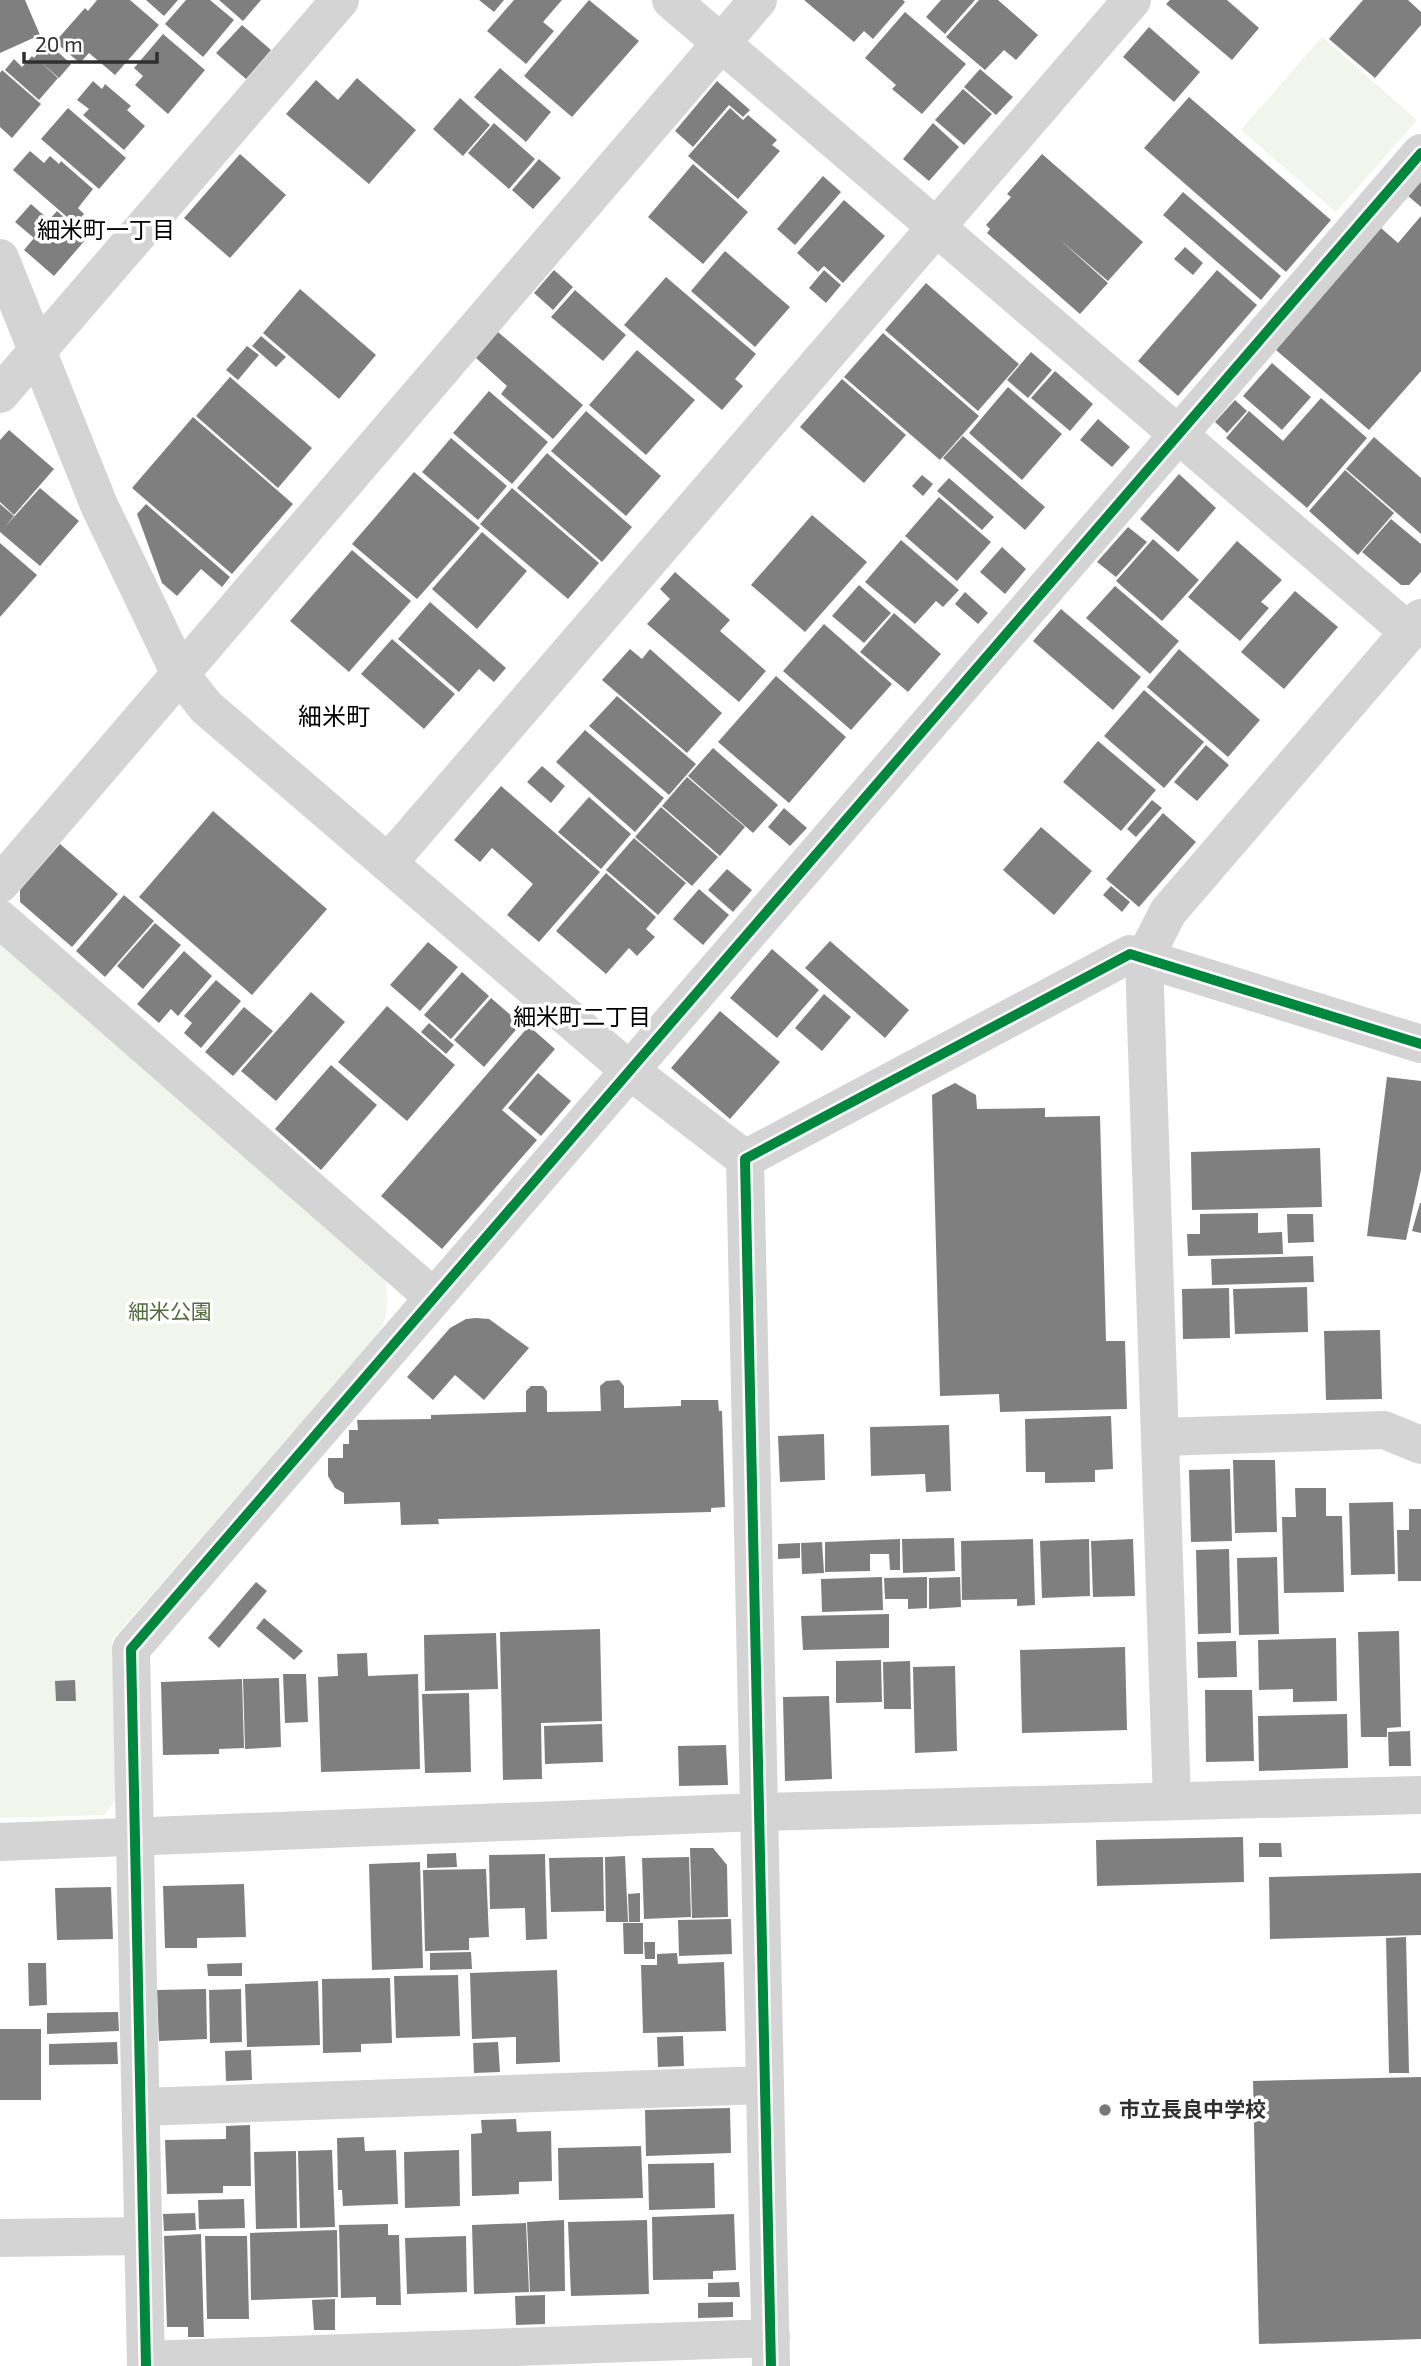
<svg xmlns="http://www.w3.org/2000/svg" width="1421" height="2366" font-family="'Exo 2','Noto Sans JP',sans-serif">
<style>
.green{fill:#f1f5ec}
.building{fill:#7f7f7f}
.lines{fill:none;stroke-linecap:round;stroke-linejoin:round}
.minor{stroke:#d4d4d4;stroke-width:38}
.cycleway-casing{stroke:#fff;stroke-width:15}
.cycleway{stroke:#00873e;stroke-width:10}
.poi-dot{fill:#787878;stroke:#fff;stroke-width:2.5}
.labels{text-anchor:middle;stroke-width:7;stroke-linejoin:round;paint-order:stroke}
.park-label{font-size:21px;fill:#536a3d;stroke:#fff}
.poi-label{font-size:21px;font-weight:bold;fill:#2f2f2f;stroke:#fff;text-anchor:start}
.neighbourhood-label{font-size:23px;fill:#000;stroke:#fff}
.quarter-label{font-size:24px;fill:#000;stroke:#fff}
</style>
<rect width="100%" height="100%" fill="#fff"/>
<g class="green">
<polygon points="1322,37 1417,120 1336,212 1241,130"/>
<path d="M0 939 385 1278C388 1299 389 1317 377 1335L112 1640 116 1799 104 1815 0 1818Z"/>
</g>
<g class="building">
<polygon points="0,0 25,0 40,35 0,53"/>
<polygon points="97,0 130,0 159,25 115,75 89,53 80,63 55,42 85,8 88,11"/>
<polygon points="146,0 178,0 164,16"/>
<polygon points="186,0 210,0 234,20 203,57 165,24"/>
<polygon points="219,0 261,0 243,21"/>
<polygon points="479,0 504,0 494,12"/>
<polygon points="514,0 562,0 543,22 554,31 526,64 487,31"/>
<polygon points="589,0 639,41 572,117 524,76"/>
<polygon points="804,0 903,0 905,2 873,39 864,31 854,42"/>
<polygon points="941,0 975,0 945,34 926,17"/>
<polygon points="979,0 998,0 1038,35 1016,60 1004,50 985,70 946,37"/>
<polygon points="1170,0 1227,0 1259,28 1232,60 1166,4"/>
<polygon points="1363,0 1408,0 1421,12 1421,25 1375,78 1329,39"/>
<polygon points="905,12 966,64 922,114 892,89 896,85 865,58"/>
<polygon points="242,25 271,50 246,79 216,53"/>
<polygon points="1149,27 1200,72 1174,102 1123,57"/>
<polygon points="163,34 205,70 168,114 135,85 143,76 134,68"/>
<polygon points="47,42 71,64 59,78 38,60 58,78 39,100 5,70 14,59 22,67 32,56 34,58"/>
<polygon points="500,68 551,112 526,142 474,97"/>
<polygon points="980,69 1013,97 996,115 964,87"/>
<polygon points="2,70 41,104 12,138 0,127 0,73"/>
<polygon points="357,78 416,130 369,184 286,114 316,80 338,100"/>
<polygon points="93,81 102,89 105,84 131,106 127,110 145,126 124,150 83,115 89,109 77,100"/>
<polygon points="717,81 750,110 743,117 729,105 693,147 675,131"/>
<polygon points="963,89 992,114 964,145 935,120"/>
<polygon points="1189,97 1331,220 1286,272 1144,148"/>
<polygon points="460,98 490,125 463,156 433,129"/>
<polygon points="68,108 126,158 99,189 41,139"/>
<polygon points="730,108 743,120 748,115 777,140 772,145 780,151 738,199 688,156"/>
<polygon points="494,123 535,159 509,189 468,153"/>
<polygon points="933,123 959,147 929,181 903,159"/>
<polygon points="30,151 44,163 50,156 59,164 61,161 93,189 78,208 84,214 75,224 13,170"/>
<polygon points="240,154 286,195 230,258 184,218"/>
<polygon points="1042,154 1143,242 1108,281 1059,239 1108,283 1080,314 987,233 990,229 986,225 1011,197 1007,194"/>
<polygon points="539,159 561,178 533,209 512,190"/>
<polygon points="693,164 748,212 703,264 648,217"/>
<polygon points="823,176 841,192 795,245 777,229"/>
<polygon points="1421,180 1421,207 1407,195"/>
<polygon points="1183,192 1281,276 1261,300 1163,215"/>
<polygon points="844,200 885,236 843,283 824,266 818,272 797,253"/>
<polygon points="31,204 49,220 57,211 87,238 54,276 24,250 34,238 15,222"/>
<polygon points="1421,216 1421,371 1369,430 1276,350 1381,228 1398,243"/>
<polygon points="1185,247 1203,263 1193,275 1174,259"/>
<polygon points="725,251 790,307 755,347 691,291"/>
<polygon points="554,270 573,287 553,310 534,293"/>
<polygon points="824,270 841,285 826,303 809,288"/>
<polygon points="1217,270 1257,305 1178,396 1138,361"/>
<polygon points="666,277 756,354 735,379 743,386 722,410 624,325"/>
<polygon points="926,283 1019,364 978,411 885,330"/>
<polygon points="300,289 376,355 339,399 263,333"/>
<polygon points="575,290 626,335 603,361 551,317"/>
<polygon points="498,332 583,405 553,439 501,394 507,386 476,358"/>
<polygon points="883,333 979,416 940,460 844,377"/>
<polygon points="261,336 286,357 276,367 252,346"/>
<polygon points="247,346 259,355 238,380 226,370"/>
<polygon points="637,350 695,400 646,455 589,405"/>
<polygon points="1031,352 1052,370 1028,398 1007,380"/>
<polygon points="1272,363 1311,397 1282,430 1243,396"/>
<polygon points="1055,371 1093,404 1070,431 1031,398"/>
<polygon points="230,377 312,448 278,488 196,416"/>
<polygon points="842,379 906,435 864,483 800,427"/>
<polygon points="1008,387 1062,434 1022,480 969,433"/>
<polygon points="489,391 548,442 512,484 453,433"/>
<polygon points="1321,398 1367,438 1307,508 1226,438 1249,411 1283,441"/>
<polygon points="1235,400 1247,411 1227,433 1215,422"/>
<polygon points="586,411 661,476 626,516 551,451"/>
<polygon points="193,417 293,504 232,574 132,488"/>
<polygon points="1098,419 1130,447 1112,467 1080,440"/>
<polygon points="9,430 54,469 14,515 0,502 0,440"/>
<polygon points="963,436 1045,507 1025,530 943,458"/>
<polygon points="1374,437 1421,478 1421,534 1346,469"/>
<polygon points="451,438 507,486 478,520 422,472"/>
<polygon points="547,453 632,527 602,562 517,488"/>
<polygon points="1345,470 1394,513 1358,555 1309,511"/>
<polygon points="414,472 480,528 417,599 352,544"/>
<polygon points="1179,474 1216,508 1178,552 1140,519"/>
<polygon points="922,475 933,484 923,496 912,486"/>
<polygon points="949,478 994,517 982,530 937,491"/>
<polygon points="40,488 79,521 40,566 0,532 0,504 14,516 4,528"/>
<polygon points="512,488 599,563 568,599 480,524"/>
<polygon points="939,497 991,542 957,581 905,536"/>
<polygon points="146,504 230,577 222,587 201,569 177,596 162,583 137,514"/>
<polygon points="812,515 867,562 805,632 751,585"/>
<polygon points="1391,519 1421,544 1421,572 1409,585 1401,585 1362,552"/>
<polygon points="1128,527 1147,542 1116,577 1097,562"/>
<polygon points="482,532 527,571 477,629 432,589"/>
<polygon points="1153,539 1199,580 1162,621 1116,581"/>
<polygon points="901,540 959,590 943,607 936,601 915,624 865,582"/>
<polygon points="1237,541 1282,580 1261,602 1269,608 1240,641 1188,597"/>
<polygon points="0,543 37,575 0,617"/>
<polygon points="1002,547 1026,569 1005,594 980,572"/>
<polygon points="352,550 411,601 349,672 290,621"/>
<polygon points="675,572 730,620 720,631 766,671 739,702 647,624 670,599 660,589"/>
<polygon points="859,585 891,613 864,643 832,616"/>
<polygon points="1115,586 1179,641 1150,674 1086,618"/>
<polygon points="1295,591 1338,627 1284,689 1241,652"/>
<polygon points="965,592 988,613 978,624 955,604"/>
<polygon points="430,602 506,668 494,682 479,669 459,692 398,639"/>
<polygon points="1061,609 1141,677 1113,710 1033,641"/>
<polygon points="894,613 941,654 908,692 860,652"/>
<polygon points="824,624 892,684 851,730 783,671"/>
<polygon points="392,639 455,694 424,729 361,674"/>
<polygon points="630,649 642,659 650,649 722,713 687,753 602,680"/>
<polygon points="1179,649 1260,720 1228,757 1147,687"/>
<polygon points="776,676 846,737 789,803 718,742"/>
<polygon points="1144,690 1204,742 1164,788 1104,736"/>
<polygon points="617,696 696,764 669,795 589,726"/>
<polygon points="585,730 664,798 635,832 556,762"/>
<polygon points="1098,741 1156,790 1121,831 1063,782"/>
<polygon points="1206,745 1229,765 1197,801 1174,782"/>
<polygon points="713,748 778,805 753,833 688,776"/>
<polygon points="542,766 565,786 551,803 527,782"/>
<polygon points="687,777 745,827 720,856 662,806"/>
<polygon points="501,786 600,872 539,942 507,915 533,884 492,848 480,862 454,840"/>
<polygon points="589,797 631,834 601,869 558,832"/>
<polygon points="1152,800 1162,808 1136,837 1127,829"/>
<polygon points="661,807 718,857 692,886 635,837"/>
<polygon points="784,808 807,828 790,846 768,827"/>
<polygon points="213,811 327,909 252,995 139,897"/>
<polygon points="1163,813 1196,842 1139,907 1106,879"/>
<polygon points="1041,827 1092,871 1054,915 1003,870"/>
<polygon points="634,838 686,883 658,915 606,870"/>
<polygon points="60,844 118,894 72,947 20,902 20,890"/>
<polygon points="727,869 752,890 733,912 708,890"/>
<polygon points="606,873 656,917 646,929 655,937 637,956 629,948 606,974 556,931"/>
<polygon points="1111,886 1130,902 1122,912 1103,895"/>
<polygon points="699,889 729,915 703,945 673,919"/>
<polygon points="124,895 154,921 105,977 76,951"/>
<polygon points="155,923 181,945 143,989 117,966"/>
<polygon points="830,941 909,1010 885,1038 805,968"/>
<polygon points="428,942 458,967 420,1011 390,985"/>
<polygon points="772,949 819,990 777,1038 730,998"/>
<polygon points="184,951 212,976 178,1016 171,1009 159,1023 137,1004"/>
<polygon points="462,972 489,996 451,1039 424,1015"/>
<polygon points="216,980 241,1001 201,1048 184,1033 192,1023 184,1016"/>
<polygon points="311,992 345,1022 276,1101 241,1071"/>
<polygon points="824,994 851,1017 822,1051 795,1028"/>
<polygon points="491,998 521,1024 484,1067 454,1040"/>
<polygon points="387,1006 455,1065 407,1121 338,1062"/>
<polygon points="244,1007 273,1031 233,1076 205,1052"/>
<polygon points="720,1011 780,1062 730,1119 671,1068"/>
<polygon points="429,1023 454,1045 446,1054 421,1032"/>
<polygon points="529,1026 555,1049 502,1110 537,1140 442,1249 381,1196"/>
<polygon points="331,1065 377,1105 321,1170 275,1129"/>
<polygon points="538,1073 571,1101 541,1136 508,1108"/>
<polygon points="1387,1077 1421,1081 1421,1170 1406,1240 1367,1236"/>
<polygon points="955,1083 976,1095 977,1109 1045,1108 1045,1117 1100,1116 1106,1341 1125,1341 1127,1409 1000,1412 999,1394 940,1396 932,1095"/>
<polygon points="1320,1148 1322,1207 1192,1210 1191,1152"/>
<polygon points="1420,1203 1421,1203 1421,1233 1412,1231"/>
<polygon points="1258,1213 1258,1233 1282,1232 1283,1254 1188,1256 1187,1234 1200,1234 1200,1214"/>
<polygon points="1287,1214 1313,1214 1314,1242 1288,1243"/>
<polygon points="1313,1256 1314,1282 1212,1285 1211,1259"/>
<polygon points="1307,1287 1308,1332 1235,1334 1233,1289"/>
<polygon points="1229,1288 1230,1338 1183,1339 1182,1289"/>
<polygon points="476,1318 489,1319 529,1348 484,1400 455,1375 433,1400 407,1377 450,1328 466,1319"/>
<polygon points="1380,1330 1382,1399 1326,1400 1324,1331"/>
<polygon points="619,1380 624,1386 624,1408 681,1406 681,1400 718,1400 719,1411 722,1411 725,1507 711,1508 711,1512 438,1519 439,1524 401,1525 400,1502 344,1504 344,1493 335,1488 328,1476 328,1458 343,1458 343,1444 349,1444 349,1430 358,1430 357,1420 431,1419 431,1415 526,1412 526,1391 531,1386 543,1386 547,1391 547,1412 601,1411 600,1386 606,1381"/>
<polygon points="1111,1416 1113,1469 1095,1470 1095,1482 1045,1483 1045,1472 1026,1472 1025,1419"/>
<polygon points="949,1425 951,1491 926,1492 925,1474 871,1476 870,1427"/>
<polygon points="824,1434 825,1480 780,1482 778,1436"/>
<polygon points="1233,1460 1275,1460 1277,1532 1235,1533"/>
<polygon points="1230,1469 1232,1541 1191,1542 1189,1470"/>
<polygon points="1295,1488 1326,1488 1326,1516 1342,1516 1344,1592 1284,1593 1282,1517 1296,1517"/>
<polygon points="1393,1502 1395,1574 1351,1575 1349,1503"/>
<polygon points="1409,1509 1421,1509 1421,1581 1398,1581 1397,1530 1409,1530"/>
<polygon points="954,1538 955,1571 903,1573 902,1539"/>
<polygon points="900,1539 900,1570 890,1570 889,1554 870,1554 870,1571 825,1572 825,1542"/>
<polygon points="1033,1539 1035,1605 1017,1606 1017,1599 962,1600 961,1541"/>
<polygon points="1089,1539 1090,1596 1042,1598 1040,1541"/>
<polygon points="1133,1539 1135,1596 1093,1597 1091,1541"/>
<polygon points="822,1542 824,1573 802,1574 801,1543"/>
<polygon points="800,1543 800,1558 778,1559 778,1544"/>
<polygon points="1229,1549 1231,1633 1198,1634 1196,1550"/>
<polygon points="1277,1557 1279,1634 1239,1635 1237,1558"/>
<polygon points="882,1577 883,1610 822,1612 821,1579"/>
<polygon points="927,1577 927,1608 908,1609 908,1599 885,1599 884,1578"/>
<polygon points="960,1577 961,1607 929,1609 929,1578"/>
<polygon points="256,1582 267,1591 219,1648 208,1638"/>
<polygon points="889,1614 889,1648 803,1650 801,1616"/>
<polygon points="264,1618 303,1651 294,1660 256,1628"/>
<polygon points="600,1629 602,1721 541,1723 542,1779 503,1780 500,1632"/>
<polygon points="1399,1631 1401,1727 1387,1728 1387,1737 1361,1737 1358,1632"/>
<polygon points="496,1633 498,1689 425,1691 424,1635"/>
<polygon points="1336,1638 1337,1701 1293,1702 1293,1689 1259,1690 1258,1640"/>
<polygon points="1236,1641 1237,1677 1198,1678 1197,1642"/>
<polygon points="1125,1647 1127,1730 1022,1733 1020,1650"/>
<polygon points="367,1653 368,1676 418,1674 420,1769 321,1772 318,1677 338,1676 337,1654"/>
<polygon points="881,1660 882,1702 836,1703 836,1661"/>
<polygon points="910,1661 911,1709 884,1709 883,1662"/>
<polygon points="955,1666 957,1751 915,1753 913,1667"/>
<polygon points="283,1674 306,1674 308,1722 285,1723"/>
<polygon points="279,1678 281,1747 245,1749 243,1679"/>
<polygon points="242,1679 244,1748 219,1749 219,1754 163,1755 161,1682"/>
<polygon points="75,1680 76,1701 56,1701 55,1681"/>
<polygon points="1205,1690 1252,1690 1254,1761 1206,1762"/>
<polygon points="469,1693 471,1772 425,1773 422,1694"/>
<polygon points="829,1696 832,1779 785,1781 783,1697"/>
<polygon points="1347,1714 1348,1768 1259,1771 1258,1716"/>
<polygon points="602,1724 603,1762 545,1764 544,1726"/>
<polygon points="1410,1731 1411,1766 1389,1766 1388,1732"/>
<polygon points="726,1745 728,1785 679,1786 678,1746"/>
<polygon points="1243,1837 1244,1882 1097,1886 1096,1840"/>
<polygon points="1259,1843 1281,1843 1282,1857 1259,1857"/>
<polygon points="690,1848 713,1848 727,1865 728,1917 692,1918"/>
<polygon points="456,1853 457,1867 427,1868 427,1854"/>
<polygon points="545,1854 547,1939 526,1940 525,1908 490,1909 489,1855"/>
<polygon points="625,1856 628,1922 606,1922 605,1857"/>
<polygon points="603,1857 604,1911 551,1912 549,1858"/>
<polygon points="689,1857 691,1917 644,1919 642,1858"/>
<polygon points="420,1862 423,1968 372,1970 369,1864"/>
<polygon points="486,1869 489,1937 469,1938 469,1950 425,1951 423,1870"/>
<polygon points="1421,1873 1421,1935 1270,1939 1269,1877"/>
<polygon points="244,1884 246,1937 197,1938 197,1948 165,1948 163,1886"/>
<polygon points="111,1887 113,1939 57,1940 55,1888"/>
<polygon points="640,1893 640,1922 629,1922 628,1894"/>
<polygon points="731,1919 732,1954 679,1956 678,1920"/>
<polygon points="623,1923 643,1923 643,1954 624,1954"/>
<polygon points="1406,1937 1409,2073 1389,2073 1386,1938"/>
<polygon points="644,1942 655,1942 655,1959 645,1959"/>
<polygon points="471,1952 472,1969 430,1970 430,1953"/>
<polygon points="677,1953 678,1964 724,1962 726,2031 643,2033 641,1965 657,1965 657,1954"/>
<polygon points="28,1963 46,1963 47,2005 29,2006"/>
<polygon points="242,1963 242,1976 208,1976 207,1964"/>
<polygon points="557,1970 560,2062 516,2064 516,2037 472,2039 470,1973"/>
<polygon points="458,1975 460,2036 396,2038 394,1976"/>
<polygon points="390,1978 392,2043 361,2044 361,2052 323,2053 322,1979"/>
<polygon points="318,1981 320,2045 247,2047 245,1984"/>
<polygon points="206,1989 207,2039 159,2041 157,1990"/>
<polygon points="241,1989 242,2042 210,2043 209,1990"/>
<polygon points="118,2012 119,2031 47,2034 47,2013"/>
<rect x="0" y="2029" width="41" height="71"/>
<polygon points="683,2036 684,2066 658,2067 657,2037"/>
<polygon points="117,2042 118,2064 49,2065 49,2044"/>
<polygon points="498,2042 500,2072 474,2073 473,2043"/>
<polygon points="251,2050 252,2080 226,2081 225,2051"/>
<polygon points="1421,2077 1421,2339 1259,2344 1253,2081"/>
<polygon points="730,2108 731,2153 646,2156 645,2110"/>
<polygon points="516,2119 517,2132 551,2131 552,2181 519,2182 519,2194 472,2196 471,2134 482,2133 481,2120"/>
<polygon points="250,2125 251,2186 223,2186 223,2193 167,2194 165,2140 226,2139 226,2126"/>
<polygon points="364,2137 365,2151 396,2150 398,2204 343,2206 342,2190 338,2190 337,2138"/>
<polygon points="641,2146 643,2198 559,2200 558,2148"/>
<polygon points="332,2150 335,2227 300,2228 298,2151"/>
<polygon points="459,2150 460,2206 405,2208 404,2152"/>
<polygon points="296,2151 297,2228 256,2229 254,2152"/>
<polygon points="714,2163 715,2208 649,2210 648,2164"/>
<polygon points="244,2199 245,2228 199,2229 198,2200"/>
<polygon points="195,2213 196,2230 164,2231 163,2214"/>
<polygon points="734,2214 736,2270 713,2271 713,2279 653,2280 652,2217"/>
<polygon points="564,2220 565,2291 530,2292 527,2222"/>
<polygon points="647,2220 649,2294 571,2296 568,2222"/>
<polygon points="526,2223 529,2292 474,2294 472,2225"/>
<polygon points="388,2224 388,2235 399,2235 401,2305 376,2305 376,2297 341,2298 339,2225"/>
<polygon points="337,2230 338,2297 251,2300 250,2233"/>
<polygon points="201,2234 204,2337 188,2337 188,2327 167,2327 164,2236"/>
<polygon points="205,2236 247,2236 249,2319 207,2319"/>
<polygon points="466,2236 467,2292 407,2294 405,2238"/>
<polygon points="739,2282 740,2297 708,2297 708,2283"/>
<polygon points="545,2295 545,2324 516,2325 515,2296"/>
<polygon points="335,2299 335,2330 314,2330 312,2300"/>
<polygon points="733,2302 733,2317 698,2318 698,2303"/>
</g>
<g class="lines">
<g class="minor">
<polyline points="671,0 1409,632"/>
<polyline points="0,258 99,505 180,674 206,707 629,1070 745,1159"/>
<polyline points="0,394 340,0"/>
<polyline points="388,863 1132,0"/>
<polyline points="0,884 758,0"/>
<polyline points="0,919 433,1297"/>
<polyline points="1160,1437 1384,1430 1421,1445"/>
<polyline points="1172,1801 1144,959 1168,912 1421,618"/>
<polyline points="0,1842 758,1812 1421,1795"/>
<polyline points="141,2107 765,2085"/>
<polyline points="0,2238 143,2236"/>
<polyline points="146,2360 771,2338"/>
<polyline points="146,2366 131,1649 1421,153"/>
<polyline points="771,2366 745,1159 1130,954 1421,1044"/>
</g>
<defs>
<g id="cycleway">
<polyline points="146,2366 131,1649 1421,153"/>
<polyline points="771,2366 745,1159 1130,954 1421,1044"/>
</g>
</defs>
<use href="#cycleway" class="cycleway-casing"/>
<use href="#cycleway" class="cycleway"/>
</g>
<circle class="poi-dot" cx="1105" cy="2110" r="7"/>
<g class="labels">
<g class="park-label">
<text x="170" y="1319">細米公園</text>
</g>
<g class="poi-label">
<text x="1119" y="2117">市立長良中学校</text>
</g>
<g class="neighbourhood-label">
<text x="106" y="238">細米町一丁目</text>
<text x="582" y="1025">細米町二丁目</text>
</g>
<g class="quarter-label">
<text x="334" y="725">細米町</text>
</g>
</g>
<path d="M24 52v10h133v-10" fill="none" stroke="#2f2f2f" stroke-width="3.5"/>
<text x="35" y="52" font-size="21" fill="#2f2f2f" stroke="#ffffff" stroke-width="5" paint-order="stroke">20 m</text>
</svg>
